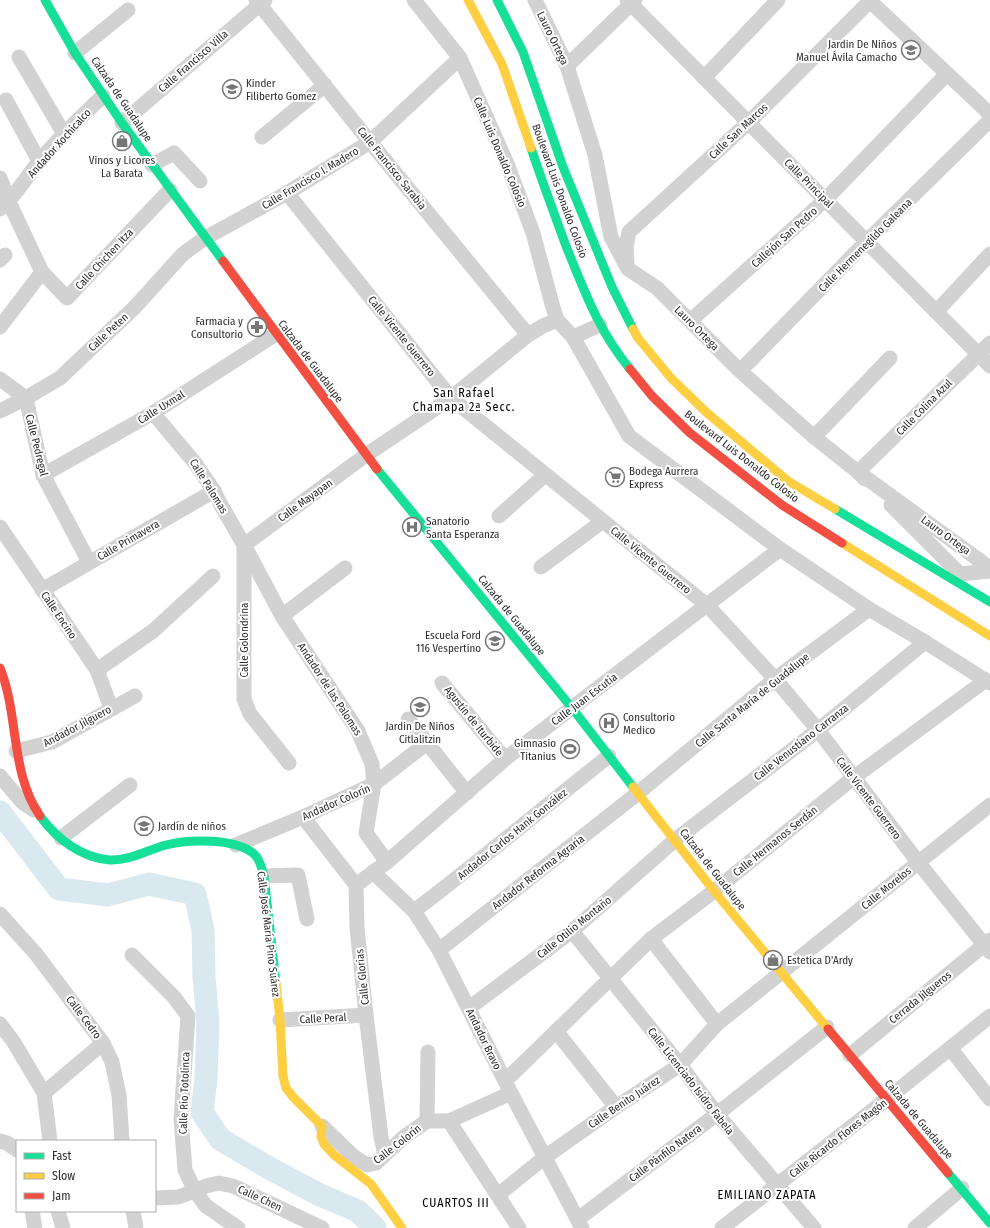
<svg xmlns="http://www.w3.org/2000/svg" width="990" height="1228" font-family="'Fira Sans Condensed',sans-serif">
<style>
.lines{fill:none;stroke-linecap:round;stroke-linejoin:round}
.river{stroke:#dae9ef;stroke-width:23}
.street{stroke:#d2d2d2;stroke-width:15}
.fast{stroke:#16e098;stroke-width:9}
.slow{stroke:#ffcf43;stroke-width:9}
.jam{stroke:#f24e42;stroke-width:9}
.labels{text-anchor:middle;stroke-width:4;stroke-linejoin:round;paint-order:stroke}
.street-label{font-size:11px;fill:#2d2d2d;stroke:#fff}
.poi-label{font-size:11px;fill:#2d2d2d;stroke:#fff;text-anchor:start}
.neighbourhood-label{font-size:12px;letter-spacing:1px;fill:#000;stroke:#fff}
</style>
<rect width="100%" height="100%" fill="#fff"/>
<g class="lines">
<polyline class="river" points="0,812 59,889 108,895 149,884 195,894 203,930 204,977 208,1023 206,1079 202,1112 220,1139 269,1168 320,1195 358,1211 375,1228"/>
<g class="street">
<polyline points="256,0 370,142 528,335"/>
<polyline points="414,0 460,58 508,166 533,233 552,304 557,320"/>
<polyline points="535,0 567,66 595,155 611,237 628,269 657,288 740,371 814,437 858,472 990,568"/>
<polyline points="627,0 990,366"/>
<polyline points="869,0 990,114"/>
<polyline points="75,53 128,10"/>
<polyline points="19,57 64,134"/>
<polyline points="567,66 635,0"/>
<polyline points="704,78 778,0"/>
<polyline points="6,100 39,161"/>
<polyline points="122,123 265,0"/>
<polyline points="262,137 325,85"/>
<polyline points="152,165 174,153 200,181"/>
<polyline points="0,178 9,202 42,272 67,298 170,190"/>
<polyline points="287,193 451,398 708,606 775,679 818,730 918,862 990,952"/>
<path d="M0 209C16 196 26 177 39 162 58 138 81 117 103 96"/>
<polyline points="0,260 5,255"/>
<polyline points="627,263 626,247 629,232 749,122 870,1"/>
<polyline points="936,312 990,254"/>
<polyline points="690,321 825,200 941,80"/>
<polyline points="0,327 42,272"/>
<polyline points="573,337 629,436 780,549 869,609 925,642 990,683"/>
<polyline points="740,371 867,241 990,120"/>
<polyline points="0,379 26,398 43,475 89,562"/>
<polyline points="0,411 26,398 60,378 135,307 183,254 205,238 229,225 287,193 370,142 460,58"/>
<polyline points="153,413 195,463 214,491 221,505 244,545 282,616 358,731 372,764 374,784 366,833 387,862"/>
<polyline points="814,437 890,358"/>
<polyline points="43,475 153,413 276,334"/>
<polyline points="865,479 858,472 990,343"/>
<polyline points="891,505 960,574 990,571"/>
<polyline points="499,516 545,475"/>
<polyline points="0,527 97,670 111,708"/>
<polyline points="244,545 366,455 451,398 528,335 543,326 557,320 573,337 600,325"/>
<polyline points="244,548 244,699 250,714 289,763"/>
<polyline points="541,567 603,521"/>
<polyline points="42,590 214,491"/>
<polyline points="282,616 345,568"/>
<polyline points="97,670 153,631 213,576"/>
<polyline points="442,683 505,759"/>
<polyline points="408,719 467,793"/>
<polyline points="16,751 52,742 135,696"/>
<polyline points="0,776 22,802 34,810"/>
<polyline points="303,817 356,885 357,928 366,1015 381,1137 385,1154"/>
<polyline points="61,838 130,785"/>
<polyline points="236,845 303,817 374,784 427,743"/>
<polyline points="373,872 414,911 439,950 511,1093 582,1228"/>
<polyline points="264,876 298,875 307,919"/>
<polyline points="356,885 387,862 505,759 780,549"/>
<path d="M414 911C480 861 544 807 609 756"/>
<polyline points="0,914 36,954 103,1043 112,1062 119,1095 122,1141"/>
<polyline points="572,931 680,1065 717,1114 814,1228"/>
<polyline points="651,939 717,1024"/>
<polyline points="439,950 638,793 775,679 869,609"/>
<polyline points="132,955 174,997 188,1016 181,1119 185,1170 195,1191 206,1206 238,1228"/>
<polyline points="469,1008 572,931 675,840 818,730 925,642"/>
<polyline points="280,1020 366,1015"/>
<polyline points="0,1024 13,1041 44,1093 50,1141"/>
<polyline points="556,1031 616,1107"/>
<polyline points="950,1048 990,1099"/>
<polyline points="850,1055 990,940"/>
<polyline points="505,1081 651,939 714,891 853,778 986,680"/>
<polyline points="44,1093 103,1043"/>
<polyline points="427,1121 428,1052"/>
<polyline points="449,1121 519,1228"/>
<polyline points="322,1126 353,1156 367,1165 376,1163 404,1137 427,1121 449,1121 511,1093"/>
<polyline points="0,1141 7,1143 17,1150"/>
<polyline points="498,1195 545,1157 616,1107 680,1065 717,1024 990,805"/>
<polyline points="155,1198 178,1197 195,1191 206,1186 219,1183 233,1186 322,1228"/>
<polyline points="32,1211 35,1228"/>
<polyline points="58,1211 63,1228"/>
<polyline points="133,1211 136,1228"/>
<polyline points="578,1219 717,1114 827,1027"/>
<polyline points="722,1228 887,1099 990,1016"/>
<polyline points="915,1228 962,1188"/>
</g>
<g class="fast">
<polyline points="45,0 75,53 122,123 223,261"/>
<polyline points="497,0 523,52 563,167 612,287 633,329"/>
<path d="M531 148C542 181 554 213 566 246 584 290 599 332 630 369"/>
<polyline points="377,469 572,708 633,787"/>
<polyline points="835,509 990,602"/>
<path d="M40 816C56 838 81 858 110 860 129 861 147 850 166 845 188 839 236 838 254 854 260 859 262 869 264 876L276 983"/>
<polyline points="948,1173 990,1223"/>
</g>
<g class="slow">
<polyline points="468,0 502,64 531,148"/>
<polyline points="633,329 638,338 671,378 706,412 788,481 835,509"/>
<polyline points="842,543 990,636"/>
<polyline points="633,787 714,891 828,1029"/>
<polyline points="276,983 280,1020 283,1076 286,1088 293,1097 322,1126 321,1137 324,1144 334,1155 371,1184 402,1228"/>
</g>
<g class="jam">
<polyline points="223,261 377,469"/>
<polyline points="630,369 652,396 690,433 782,505 842,543"/>
<path d="M0 668C19 714 10 773 40 816"/>
<polyline points="828,1029 948,1173"/>
</g>
</g>
<defs>
<symbol id="school-ring" viewBox="-11 -11 22 22"><circle r="9.5" fill="#fff" stroke="#767676" stroke-width="1.5"/><path d="M0-5L7-2L0 1L-7-2ZM-4 1L0 2.5L4 1V4Q0 6-4 4Z" fill="#767676"/></symbol>
<symbol id="shop-ring" viewBox="-11 -11 22 22"><circle r="9.5" fill="#fff" stroke="#767676" stroke-width="1.5"/><path d="M-5-2.5h2.3a2.7 3.5 0 0 1 5.4 0H5L5.5 6h-11ZM-1.5-2.5h3a1.5 2.3 0 0 0-3 0Z" fill="#767676"/></symbol>
<symbol id="pharmacy-ring" viewBox="-11 -11 22 22"><circle r="9.5" fill="#fff" stroke="#767676" stroke-width="1.5"/><path d="M-2-6h4v4h4v4h-4v4h-4v-4h-4v-4h4Z" fill="#767676"/></symbol>
<symbol id="supermarket-ring" viewBox="-11 -11 22 22"><circle r="9.5" fill="#fff" stroke="#767676" stroke-width="1.5"/><path d="M-6-5.5h2.5l.6 2H6L4.5 2H-2.5L-4.4-4H-6ZM-1.5 3.2a1.3 1.3 0 1 0 .1 0ZM3 3.2a1.3 1.3 0 1 0 .1 0Z" fill="#767676"/></symbol>
<symbol id="hospital-ring" viewBox="-11 -11 22 22"><circle r="9.5" fill="#fff" stroke="#767676" stroke-width="1.5"/><path d="M-5-5h3v3.5h4V-5h3V5h-3V1.5h-4V5h-3Z" fill="#767676"/></symbol>
<symbol id="stadium-ring" viewBox="-11 -11 22 22"><circle r="9.5" fill="#fff" stroke="#767676" stroke-width="1.5"/><path d="M0-5a6.5 5 0 1 0 0 10a6.5 5 0 1 0 0-10ZM-3.5-1.8h7v3.6h-7Z" fill="#767676"/></symbol>
</defs>
<g fill-rule="evenodd">
<use href="#school-ring" x="900" y="39" width="22" height="22"/>
<use href="#school-ring" x="221" y="78" width="22" height="22"/>
<use href="#shop-ring" x="111" y="130" width="22" height="22"/>
<use href="#pharmacy-ring" x="246" y="316" width="22" height="22"/>
<use href="#supermarket-ring" x="604" y="466" width="22" height="22"/>
<use href="#hospital-ring" x="401" y="516" width="22" height="22"/>
<use href="#school-ring" x="484" y="630" width="22" height="22"/>
<use href="#school-ring" x="409" y="696" width="22" height="22"/>
<use href="#hospital-ring" x="598" y="712" width="22" height="22"/>
<use href="#stadium-ring" x="559" y="738" width="22" height="22"/>
<use href="#school-ring" x="133" y="815" width="22" height="22"/>
<use href="#shop-ring" x="762" y="949" width="22" height="22"/>
</g>
<g class="labels">
<g class="street-label">
<text transform="translate(553 38) rotate(64)" y="4">Lauro Ortega</text>
<text transform="translate(193 61) rotate(-41)" y="4">Calle Francisco Villa</text>
<text transform="translate(122 99) rotate(56)" y="4">Calzada de Guadalupe</text>
<text transform="translate(738 131) rotate(-43)" y="4">Calle San Marcos</text>
<text transform="translate(59 143) rotate(-48)" y="4">Andador Xochicalco</text>
<text transform="translate(500 152) rotate(67)" y="4">Calle Luis Donaldo Colosio</text>
<text transform="translate(392 168) rotate(51)" y="4">Calle Francisco Sarabia</text>
<text transform="translate(310 178) rotate(-31)" y="4">Calle Francisco I. Madero</text>
<text transform="translate(809 183) rotate(45)" y="4">Calle Principal</text>
<text transform="translate(560 191) rotate(70)" y="4">Boulevard Luis Donaldo Colosio</text>
<text transform="translate(784 237) rotate(-42)" y="4">Callejón San Pedro</text>
<text transform="translate(865 245) rotate(-45)" y="4">Calle Hermenegildo Galeana</text>
<text transform="translate(104 259) rotate(-47)" y="4">Calle Chichen Itza</text>
<text transform="translate(697 328) rotate(45)" y="4">Lauro Ortega</text>
<text transform="translate(108 332) rotate(-43)" y="4">Calle Peten</text>
<text transform="translate(402 336) rotate(51)" y="4">Calle Vicente Guerrero</text>
<text transform="translate(311 361) rotate(53)" y="4">Calzada de Guadalupe</text>
<text transform="translate(161 407) rotate(-32)" y="4">Calle Uxmal</text>
<text transform="translate(924 407) rotate(-45)" y="4">Calle Colina Azul</text>
<text transform="translate(37 445) rotate(76)" y="4">Calle Pedregal</text>
<text transform="translate(742 456) rotate(38)" y="4">Boulevard Luis Donaldo Colosio</text>
<text transform="translate(209 486) rotate(58)" y="4">Calle Palomas</text>
<text transform="translate(305 500) rotate(-36)" y="4">Calle Mayapan</text>
<text transform="translate(946 535) rotate(36)" y="4">Lauro Ortega</text>
<text transform="translate(128 540) rotate(-30)" y="4">Calle Primavera</text>
<text transform="translate(651 560) rotate(39)" y="4">Calle Vicente Guerrero</text>
<text transform="translate(59 615) rotate(56)" y="4">Calle Encino</text>
<text transform="translate(512 615) rotate(51)" y="4">Calzada de Guadalupe</text>
<text transform="translate(244 640) rotate(-90)" y="4">Calle Golondrina</text>
<text transform="translate(330 689) rotate(57)" y="4">Andador de las Palomas</text>
<text transform="translate(584 699) rotate(-37)" y="4">Calle Juan Escutia</text>
<text transform="translate(752 700) rotate(-39)" y="4">Calle Santa María de Guadalupe</text>
<text transform="translate(474 721) rotate(51)" y="4">Agustín de Iturbide</text>
<text transform="translate(77 726) rotate(-28)" y="4">Andador Jilguero</text>
<text transform="translate(801 742) rotate(-38)" y="4">Calle Venustiano Carranza</text>
<text transform="translate(869 798) rotate(53)" y="4">Calle Vicente Guerrero</text>
<text transform="translate(336 802) rotate(-24)" y="4">Andador Colorín</text>
<text transform="translate(512 834) rotate(-39)" y="4">Andador Carlos Hank González</text>
<text transform="translate(775 841) rotate(-39)" y="4">Calle Hermanos Serdán</text>
<text transform="translate(713 869) rotate(52)" y="4">Calzada de Guadalupe</text>
<text transform="translate(538 872) rotate(-38)" y="4">Andador Reforma Agraria</text>
<text transform="translate(886 888) rotate(-39)" y="4">Calle Morelos</text>
<text transform="translate(574 927) rotate(-39)" y="4">Calle Otilio Montaño</text>
<text transform="translate(269 934) rotate(83)" y="4">Calle José María Pino Suárez</text>
<text transform="translate(362 977) rotate(-96)" y="4">Calle Glorias</text>
<text transform="translate(920 997) rotate(-39)" y="4">Cerrada Jilgueros</text>
<text transform="translate(84 1017) rotate(53)" y="4">Calle Cedro</text>
<text transform="translate(323 1018) rotate(-3)" y="4">Calle Peral</text>
<text transform="translate(484 1039) rotate(64)" y="4">Andador Bravo</text>
<text transform="translate(691 1081) rotate(52)" y="4">Calle Licenciado Isidro Fabela</text>
<text transform="translate(184 1093) rotate(-88)" y="4">Calle Río Totolinca</text>
<text transform="translate(624 1102) rotate(-34)" y="4">Calle Benito Juárez</text>
<text transform="translate(919 1119) rotate(50)" y="4">Calzada de Guadalupe</text>
<text transform="translate(838 1138) rotate(-38)" y="4">Calle Ricardo Flores Magón</text>
<text transform="translate(397 1144) rotate(-38)" y="4">Calle Colorín</text>
<text transform="translate(665 1153) rotate(-37)" y="4">Calle Pánfilo Natera</text>
<text transform="translate(260 1198) rotate(25)" y="4">Calle Chen</text>
</g>
<g class="poi-label">
<text x="897" y="48" text-anchor="end">Jardin De Niños<tspan x="897" dy="13">Manuel Ávila Camacho</tspan></text>
<text x="246" y="87">Kinder<tspan x="246" dy="13">Filiberto Gomez</tspan></text>
<text x="122" y="164" text-anchor="middle">Vinos y Licores<tspan x="122" dy="13">La Barata</tspan></text>
<text x="243" y="325" text-anchor="end">Farmacia y<tspan x="243" dy="13">Consultorio</tspan></text>
<text x="629" y="475">Bodega Aurrera<tspan x="629" dy="13">Express</tspan></text>
<text x="426" y="525">Sanatorio<tspan x="426" dy="13">Santa Esperanza</tspan></text>
<text x="481" y="639" text-anchor="end">Escuela Ford<tspan x="481" dy="13">116 Vespertino</tspan></text>
<text x="623" y="721">Consultorio<tspan x="623" dy="13">Medico</tspan></text>
<text x="420" y="730" text-anchor="middle">Jardin De Niños<tspan x="420" dy="13">Citlalitzin</tspan></text>
<text x="556" y="747" text-anchor="end">Gimnasio<tspan x="556" dy="13">Titanius</tspan></text>
<text x="158" y="830">Jardín de niños</text>
<text x="787" y="964">Estetica D'Ardy</text>
</g>
<g class="neighbourhood-label">
<text x="464" y="397">San Rafael<tspan x="464" dy="14">Chamapa 2ª Secc.</tspan></text>
<text x="767" y="1199">EMILIANO ZAPATA</text>
<text x="456" y="1207">CUARTOS III</text>
</g>
</g>
<rect x="16" y="1140" width="140" height="72" fill="#ffffff" stroke="#ababab"/>
<rect x="24" y="1153" width="20" height="6" fill="#16e098" stroke="#ababab"/>
<text x="52" y="1160" font-size="12" fill="#2d2d2d">Fast</text>
<rect x="24" y="1173" width="20" height="6" fill="#ffcf43" stroke="#ababab"/>
<text x="52" y="1180" font-size="12" fill="#2d2d2d">Slow</text>
<rect x="24" y="1193" width="20" height="6" fill="#f24e42" stroke="#ababab"/>
<text x="52" y="1200" font-size="12" fill="#2d2d2d">Jam</text>
</svg>
